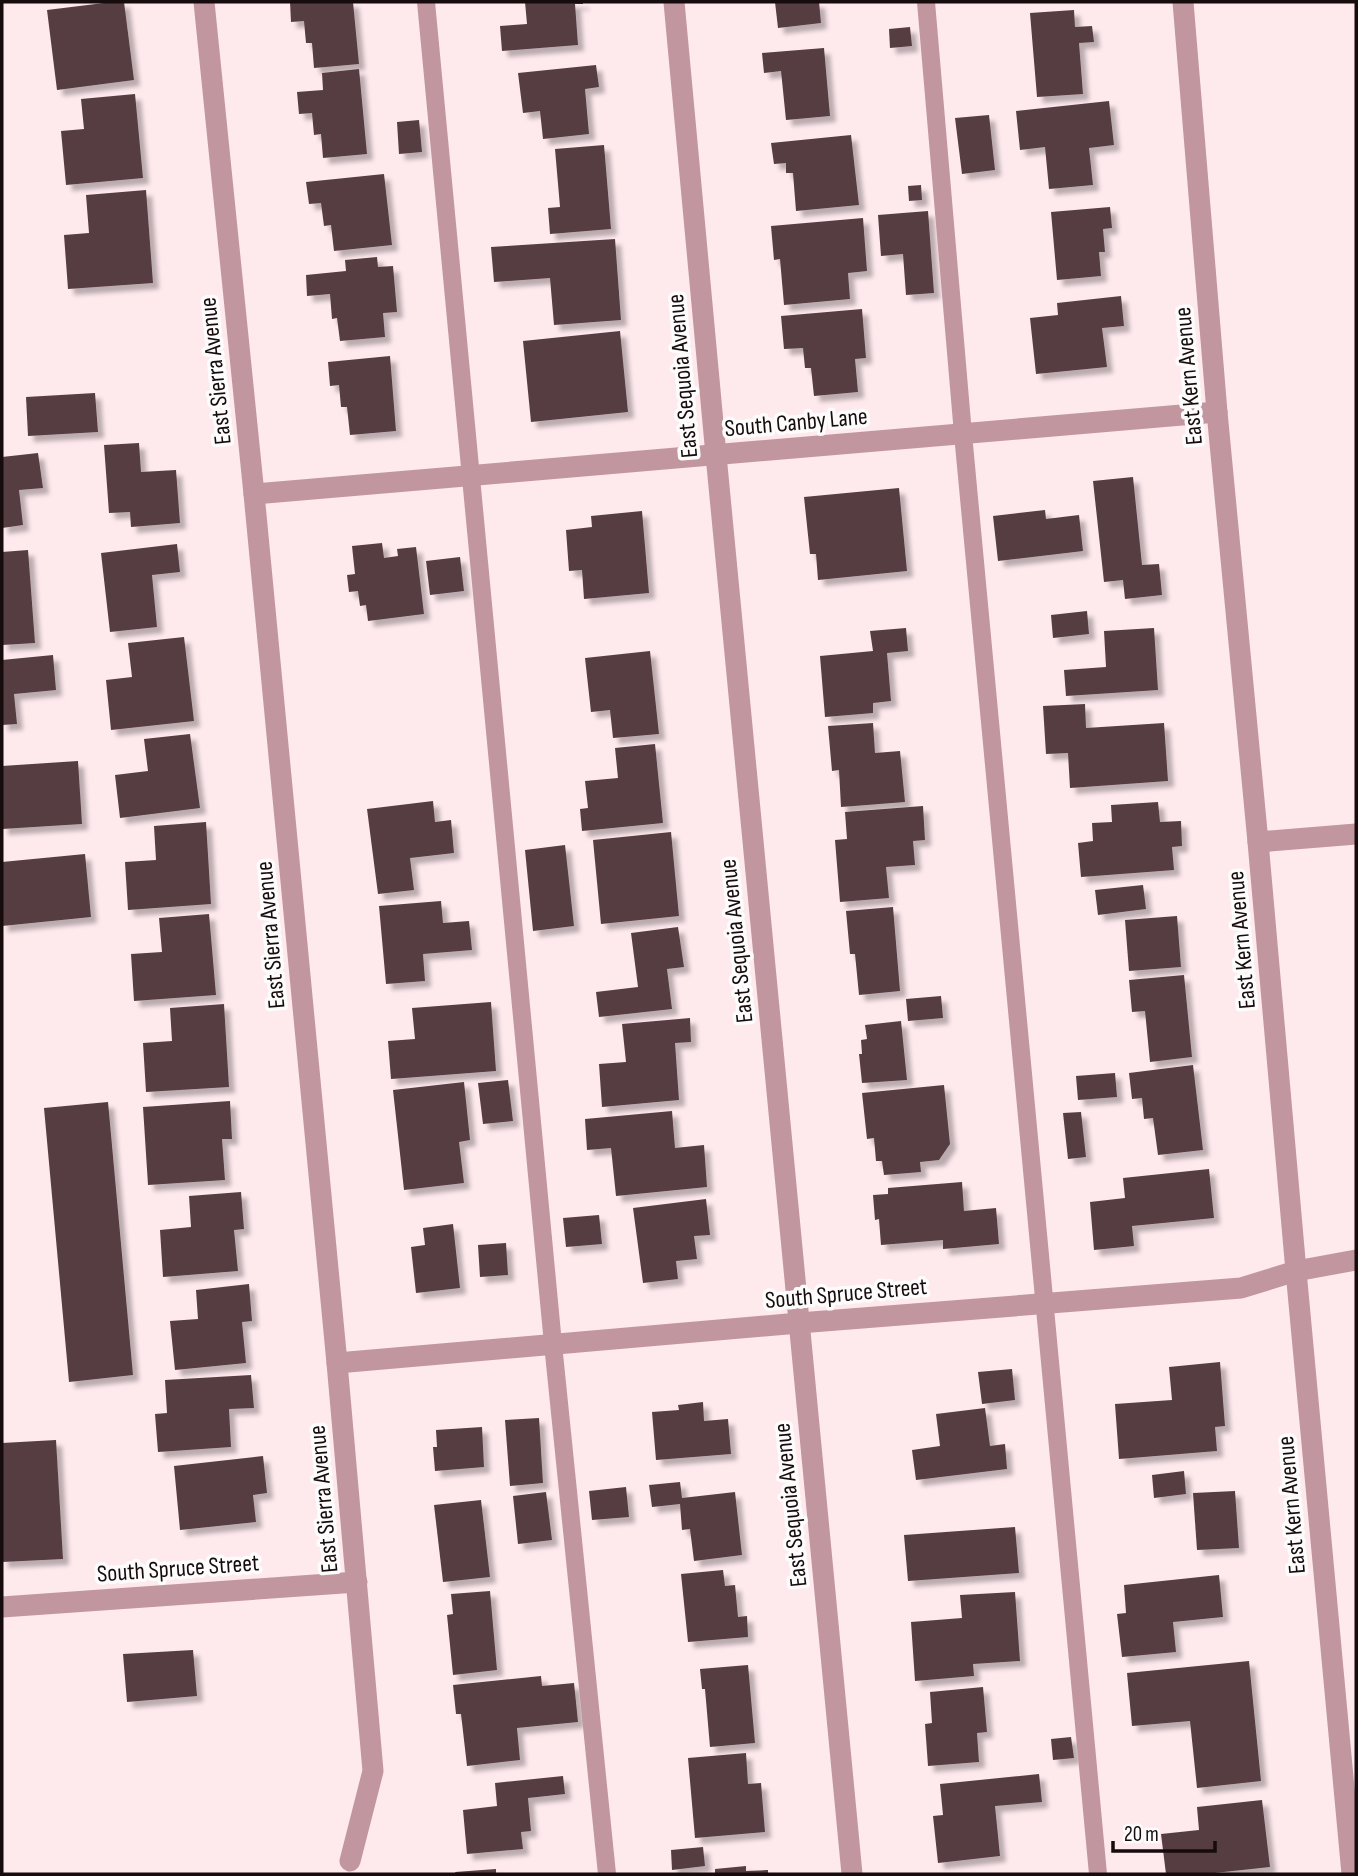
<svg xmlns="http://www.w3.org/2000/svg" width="1358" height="1876" font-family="'Sofia Sans Condensed',sans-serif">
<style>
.building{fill:#573d42;filter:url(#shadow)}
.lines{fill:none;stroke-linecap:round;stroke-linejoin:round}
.lane{stroke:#c2969f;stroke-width:18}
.street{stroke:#c2969f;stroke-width:21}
.labels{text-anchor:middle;stroke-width:7;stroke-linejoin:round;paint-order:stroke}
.street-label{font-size:24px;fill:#160b0d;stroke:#fcfcfc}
</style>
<defs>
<filter id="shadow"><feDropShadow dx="6" dy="6" stdDeviation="2" flood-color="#0004"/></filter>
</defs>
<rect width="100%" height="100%" fill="#fee9ed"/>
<g class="building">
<polygon points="112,2 124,2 134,80 57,90 47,10"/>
<polygon points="290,2 353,2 359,64 314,68 312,43 306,43 304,21 291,22"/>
<polygon points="525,2 583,2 583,4 575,4 578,45 502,51 500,26 527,24"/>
<polygon points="775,2 819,2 821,23 778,28"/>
<polygon points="1074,10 1075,27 1092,26 1094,42 1079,43 1083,94 1037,97 1030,13"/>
<polygon points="910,27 912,46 890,48 889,29"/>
<polygon points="824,48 830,116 786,120 781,71 764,73 762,53"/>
<polygon points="596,65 599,87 585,89 589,134 543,139 540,111 523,113 518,73"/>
<polygon points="359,69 367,154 323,158 321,134 314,135 312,113 299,114 297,92 323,90 322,73"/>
<polygon points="135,94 143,178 66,185 61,131 84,129 81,99"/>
<polygon points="1109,101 1114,145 1089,148 1093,185 1049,189 1045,147 1020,150 1016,111"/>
<polygon points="989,115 995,170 962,174 955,118"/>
<polygon points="419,120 422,152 399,154 397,122"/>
<polygon points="851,135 859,205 796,211 793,173 786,173 786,163 774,164 771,143"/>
<polygon points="604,145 611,229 550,234 548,208 560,207 555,149"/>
<polygon points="384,174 392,245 334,251 331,225 324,226 321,203 309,204 306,182"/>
<polygon points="921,185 922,200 909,201 908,186"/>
<polygon points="146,190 153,283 68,289 64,235 89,233 86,195"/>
<polygon points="1110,207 1112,228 1103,229 1105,252 1099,252 1101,276 1057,280 1051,212"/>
<polygon points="928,211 934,293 906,295 903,254 881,256 878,215"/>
<polygon points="863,218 867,271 848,273 850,299 784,305 780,259 774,260 771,226"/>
<polygon points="615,239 621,320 554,325 550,278 494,282 491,247"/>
<polygon points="377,257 378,267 393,266 397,312 383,313 385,337 340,341 337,318 332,319 330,294 307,296 306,275 346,271 345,260"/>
<polygon points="1121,296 1124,326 1102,328 1107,367 1036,374 1030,318 1058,315 1057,303"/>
<polygon points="862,309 866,358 855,359 858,392 814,396 811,368 805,368 803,348 784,349 781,316"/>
<polygon points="620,331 628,412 531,422 523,341"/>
<polygon points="390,356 396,431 350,435 347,407 341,407 339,385 330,386 328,362"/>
<polygon points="95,393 98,432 28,436 26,397"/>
<polygon points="139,443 141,472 176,470 180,523 131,527 130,512 109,513 104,445"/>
<polygon points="38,453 43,488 19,490 23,525 2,528 2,457"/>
<polygon points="1133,477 1142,565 1159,564 1162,595 1125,599 1123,580 1104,582 1093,481"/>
<polygon points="899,488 907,571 818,580 816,554 810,554 804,497"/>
<polygon points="1045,510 1046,519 1079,515 1083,551 998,561 993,516"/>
<polygon points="642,511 649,593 584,599 582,570 569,571 566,530 592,527 591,516"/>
<polygon points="382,543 384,558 398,556 397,549 416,547 424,614 368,621 366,605 360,606 358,591 349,592 347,575 355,574 352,546"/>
<polygon points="177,544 180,572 152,575 157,627 110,632 101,553"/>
<polygon points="28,550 35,643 2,645 2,552"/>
<polygon points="460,557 464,591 430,595 426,561"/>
<polygon points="1087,611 1089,634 1053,638 1051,615"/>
<polygon points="906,628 908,651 887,653 891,701 873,703 873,713 825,717 820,656 873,651 870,631"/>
<polygon points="1154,628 1158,690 1066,696 1064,670 1106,667 1104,631"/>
<polygon points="184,637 194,721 111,730 106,680 132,677 128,643"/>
<polygon points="650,651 659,734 613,738 610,710 591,712 585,658"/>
<polygon points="53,655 56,690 14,694 17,724 2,725 2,660"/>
<polygon points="1085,704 1086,728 1164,723 1168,781 1070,788 1068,753 1046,754 1043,706"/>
<polygon points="873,723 875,753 900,751 905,802 841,807 839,770 832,771 828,726"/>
<polygon points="190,734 200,808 120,818 115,775 148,771 144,739"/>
<polygon points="655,744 663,823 582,831 580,809 588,808 585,781 618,778 615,748"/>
<polygon points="78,761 82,824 2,829 2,766"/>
<polygon points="433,801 435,822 451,820 454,853 410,858 414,890 378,894 367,809"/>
<polygon points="1158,802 1160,822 1181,821 1182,846 1172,847 1174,870 1081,877 1078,843 1093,841 1092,823 1112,822 1111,805"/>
<polygon points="923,806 925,840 913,841 915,865 886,867 889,898 840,902 835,840 847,839 845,812"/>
<polygon points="206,822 211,904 128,910 125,862 156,860 154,826"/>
<polygon points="671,832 679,916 601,924 593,840"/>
<polygon points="565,845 574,926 533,931 525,850"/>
<polygon points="85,854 91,917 2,926 2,862"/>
<polygon points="1143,885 1146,909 1098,915 1095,890"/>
<polygon points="441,901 443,923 469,921 472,950 423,954 425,981 386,984 379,906"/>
<polygon points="893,907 900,991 859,995 855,954 850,954 846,911"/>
<polygon points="209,914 216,995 134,1001 131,954 162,952 159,918"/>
<polygon points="1177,916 1181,967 1129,971 1125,920"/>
<polygon points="678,927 684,967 667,969 672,1009 599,1017 596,992 638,987 631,933"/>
<polygon points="1184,975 1192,1057 1150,1062 1145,1011 1132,1012 1129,980"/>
<polygon points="941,996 943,1018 908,1021 906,999"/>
<polygon points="491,1002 496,1071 391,1079 388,1041 415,1039 412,1008"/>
<polygon points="224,1004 229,1087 146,1092 143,1043 172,1041 170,1008"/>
<polygon points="690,1018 691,1042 675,1043 679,1100 602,1107 599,1064 626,1062 622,1024"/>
<polygon points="901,1021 907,1080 862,1083 859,1054 862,1054 861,1040 867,1039 865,1025"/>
<polygon points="1193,1065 1203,1150 1158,1155 1153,1118 1144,1119 1142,1098 1132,1099 1129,1073"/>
<polygon points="1115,1073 1117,1097 1078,1100 1076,1076"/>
<polygon points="508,1080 513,1121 483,1124 478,1083"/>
<polygon points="464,1082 470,1140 459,1142 464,1183 404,1190 393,1090"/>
<polygon points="944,1085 950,1144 939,1160 920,1162 921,1172 884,1175 882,1161 876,1161 874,1138 867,1139 862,1093"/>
<polygon points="230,1101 232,1139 222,1139 225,1180 148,1185 143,1107"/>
<polygon points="108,1102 133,1375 69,1382 44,1108"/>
<polygon points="672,1111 675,1148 704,1145 707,1187 616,1196 611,1148 587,1150 585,1119"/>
<polygon points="1081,1112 1086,1157 1068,1159 1063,1113"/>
<polygon points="1209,1169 1214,1218 1132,1226 1134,1246 1094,1250 1090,1202 1125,1198 1123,1178"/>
<polygon points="962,1182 964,1211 996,1208 999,1244 943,1249 943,1240 881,1245 879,1219 875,1220 873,1195 888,1194 888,1188"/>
<polygon points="241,1192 244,1229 234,1230 238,1271 163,1277 160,1230 191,1227 189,1196"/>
<polygon points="706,1199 710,1235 694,1236 697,1259 676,1261 678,1279 643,1283 633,1208"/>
<polygon points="599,1215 602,1244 566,1247 563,1218"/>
<polygon points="453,1224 460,1288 416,1293 411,1247 425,1245 423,1228"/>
<polygon points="506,1243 508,1275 480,1277 478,1245"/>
<polygon points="249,1284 252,1321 242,1322 246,1363 175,1370 170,1321 198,1319 196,1290"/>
<polygon points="1220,1362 1225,1426 1215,1427 1217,1451 1119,1459 1115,1404 1172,1400 1169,1367"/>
<polygon points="1012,1369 1015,1400 982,1404 978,1372"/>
<polygon points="251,1375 254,1408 229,1409 231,1447 158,1452 155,1414 167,1413 165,1380"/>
<polygon points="703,1402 704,1421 728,1419 731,1454 656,1460 652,1412 679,1410 678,1405"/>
<polygon points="985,1408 990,1446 1005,1444 1007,1469 916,1480 912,1450 940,1446 936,1414"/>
<polygon points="539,1418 543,1483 510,1486 505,1420"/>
<polygon points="482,1427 484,1467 435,1471 433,1447 437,1447 436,1430"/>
<polygon points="56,1440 63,1559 2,1562 2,1443"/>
<polygon points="263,1456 267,1493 253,1495 256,1522 180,1530 174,1466"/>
<polygon points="1184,1471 1186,1494 1154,1498 1152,1475"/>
<polygon points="680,1482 682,1498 735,1492 742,1555 694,1561 690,1529 682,1530 680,1504 652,1507 649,1485"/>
<polygon points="626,1487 629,1517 592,1520 589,1491"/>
<polygon points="1235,1491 1239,1548 1197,1550 1193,1493"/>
<polygon points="546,1492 552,1540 518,1544 513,1496"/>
<polygon points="481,1500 490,1577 443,1582 434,1505"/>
<polygon points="1015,1527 1019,1573 908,1581 904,1535"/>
<polygon points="723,1570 725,1586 735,1585 738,1617 747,1616 748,1637 688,1642 681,1574"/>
<polygon points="1219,1575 1223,1617 1173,1622 1176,1652 1122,1657 1117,1614 1126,1613 1124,1585"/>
<polygon points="490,1591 497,1670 453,1675 447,1615 453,1614 451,1594"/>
<polygon points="1015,1592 1020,1661 973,1664 974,1676 915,1681 911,1622 962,1618 960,1595"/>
<polygon points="193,1650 197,1696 127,1702 123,1654"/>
<polygon points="1249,1661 1261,1781 1197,1788 1190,1721 1132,1726 1127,1673"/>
<polygon points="748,1665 755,1743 710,1747 705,1689 702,1689 700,1669"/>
<polygon points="541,1676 542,1686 574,1683 578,1722 517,1728 520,1760 467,1766 461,1714 456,1714 453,1685"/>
<polygon points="983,1687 987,1732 977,1733 979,1762 928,1766 925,1724 932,1723 930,1692"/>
<polygon points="1071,1737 1074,1758 1053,1760 1051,1739"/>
<polygon points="746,1753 748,1784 761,1783 765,1832 695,1838 688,1758"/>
<polygon points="1039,1774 1042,1802 995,1806 1000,1856 938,1863 933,1816 943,1815 940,1784"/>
<polygon points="563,1776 565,1794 528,1798 531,1831 521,1832 523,1849 467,1854 463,1810 497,1806 495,1783"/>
<polygon points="1262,1800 1270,1867 1205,1874 1166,1874 1161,1834 1199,1830 1197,1807"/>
<polygon points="703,1847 705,1866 672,1870 671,1850"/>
<polygon points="746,1866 746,1871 768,1870 768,1874 715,1874 715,1869"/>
<polygon points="496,1869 496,1874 456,1874 455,1872"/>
</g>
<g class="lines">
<g class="lane">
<polyline points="426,2 553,1344 607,1874"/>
<polyline points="926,2 963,434 1098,1874"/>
</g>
<g class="street">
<polyline points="204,2 254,494 337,1363 373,1771 350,1861"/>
<polyline points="674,2 716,455 852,1874"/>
<polyline points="1183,2 1217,412 1258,842 1296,1271 1352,1874"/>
<polyline points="254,494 1217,412"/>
<polyline points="1258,842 1356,834"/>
<polyline points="337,1363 799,1323 1241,1288 1296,1271 1356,1260"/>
<polyline points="2,1607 357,1582"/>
</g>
</g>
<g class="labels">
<g class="street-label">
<text transform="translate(215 371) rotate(-96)" y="8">East Sierra Avenue</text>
<text transform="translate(682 376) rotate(-95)" y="8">East Sequoia Avenue</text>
<text transform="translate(1188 376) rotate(-95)" y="8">East Kern Avenue</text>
<text transform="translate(796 422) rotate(-5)" y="8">South Canby Lane</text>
<text transform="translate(270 935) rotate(-95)" y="8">East Sierra Avenue</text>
<text transform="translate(1241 940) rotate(-95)" y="8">East Kern Avenue</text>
<text transform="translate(736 941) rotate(-96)" y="8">East Sequoia Avenue</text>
<text transform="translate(846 1293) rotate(-5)" y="8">South Spruce Street</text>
<text transform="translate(323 1499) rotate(-95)" y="8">East Sierra Avenue</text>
<text transform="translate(790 1505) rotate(-96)" y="8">East Sequoia Avenue</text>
<text transform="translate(1291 1505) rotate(-95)" y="8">East Kern Avenue</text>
<text transform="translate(178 1568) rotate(-4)" y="8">South Spruce Street</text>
</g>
</g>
<rect width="1358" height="1876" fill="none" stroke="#160b0d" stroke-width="7"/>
<path d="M1113 1841v10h102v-10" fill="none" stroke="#160b0d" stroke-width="3.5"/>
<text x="1124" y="1841" font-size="21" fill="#160b0d" stroke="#fcfcfc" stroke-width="5" paint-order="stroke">20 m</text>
</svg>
